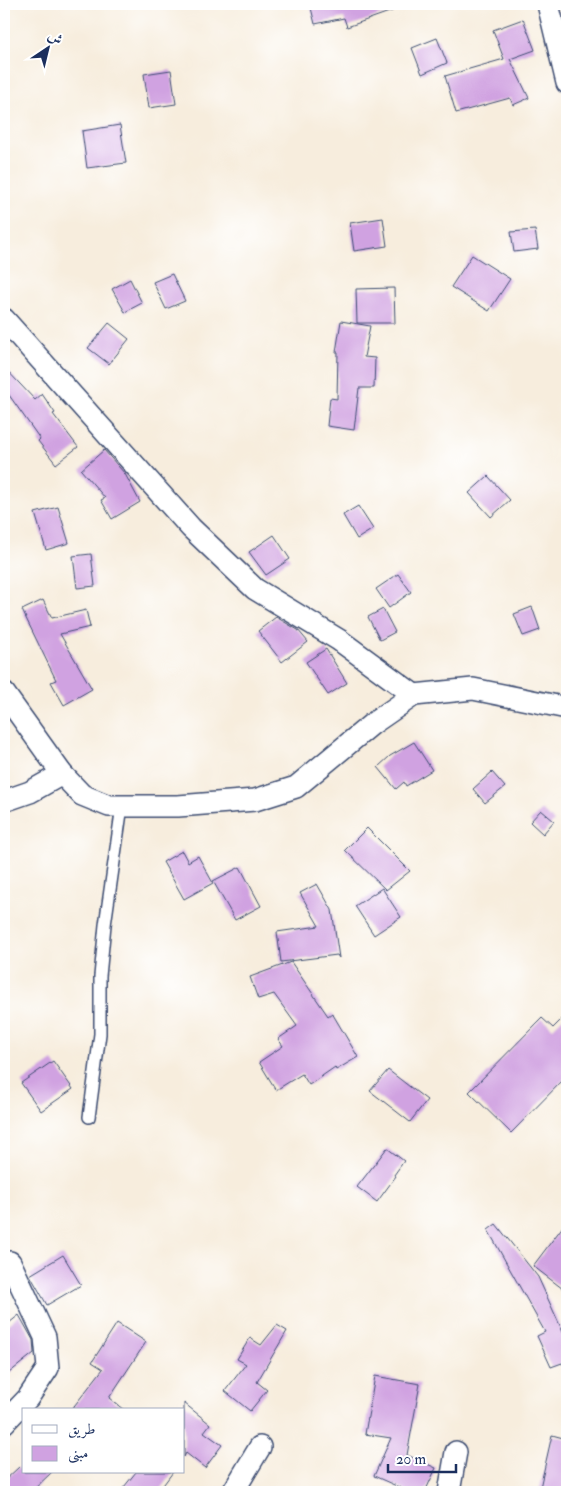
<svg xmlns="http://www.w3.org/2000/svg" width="571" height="1496" font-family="'IM FELL Double Pica',Amiri,serif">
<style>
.building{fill:#d0a2e1}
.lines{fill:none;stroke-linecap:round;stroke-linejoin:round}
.service-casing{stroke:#3c4c71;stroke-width:14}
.minor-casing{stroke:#3c4c71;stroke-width:24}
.service{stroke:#fff;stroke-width:11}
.minor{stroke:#fff;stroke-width:21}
</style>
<rect width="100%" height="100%" fill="#fff"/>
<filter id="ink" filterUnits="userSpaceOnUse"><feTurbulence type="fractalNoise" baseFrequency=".02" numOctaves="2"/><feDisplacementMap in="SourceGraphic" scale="10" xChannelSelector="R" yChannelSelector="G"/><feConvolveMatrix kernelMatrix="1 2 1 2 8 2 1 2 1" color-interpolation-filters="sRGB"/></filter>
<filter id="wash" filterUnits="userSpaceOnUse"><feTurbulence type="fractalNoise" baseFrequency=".0096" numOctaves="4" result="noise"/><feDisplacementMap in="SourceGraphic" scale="20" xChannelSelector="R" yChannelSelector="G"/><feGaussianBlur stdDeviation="1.12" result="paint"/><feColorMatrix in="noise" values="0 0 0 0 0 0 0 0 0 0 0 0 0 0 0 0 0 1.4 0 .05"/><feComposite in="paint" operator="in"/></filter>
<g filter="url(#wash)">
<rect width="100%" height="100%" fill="#f7eddd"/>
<g id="blocks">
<g class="building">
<polygon points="310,4 406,4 406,6 347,27 344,18 315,24"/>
<polygon points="523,19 535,50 510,59 529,98 513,105 510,98 456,113 445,76 504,59 493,30"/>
<polygon points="437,38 447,63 422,74 412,48"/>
<polygon points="171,70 176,104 149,108 144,74"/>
<polygon points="120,125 126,163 87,168 82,131"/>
<polygon points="383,218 387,246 354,251 350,223"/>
<polygon points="535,230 538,249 514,252 511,232"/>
<polygon points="472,255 510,279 489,311 451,287"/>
<polygon points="172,274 185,301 166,309 153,282"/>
<polygon points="130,279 142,303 125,312 112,289"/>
<polygon points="394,288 395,323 357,323 356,289"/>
<polygon points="341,321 370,326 364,357 375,358 374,388 359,388 354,430 327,426 330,398 337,399 338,352 336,352"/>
<polygon points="109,323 129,339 109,364 88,348"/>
<polygon points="4,367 35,400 42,394 55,413 53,414 78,447 56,464 38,441 40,439 4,388"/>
<polygon points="104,450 125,474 140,502 112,519 101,500 105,498 81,470"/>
<polygon points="488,476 510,500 491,517 469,493"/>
<polygon points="358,506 373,529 357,539 343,515"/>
<polygon points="58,507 69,543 46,550 35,513"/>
<polygon points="274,535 290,559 266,575 249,552"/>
<polygon points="91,554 95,586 77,588 73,556"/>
<polygon points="398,574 411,592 389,608 376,589"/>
<polygon points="43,600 52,618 86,610 90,627 60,634 92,689 64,705 51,682 56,680 22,610"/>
<polygon points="532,607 540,630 523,636 514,614"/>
<polygon points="383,609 395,632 380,640 368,617"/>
<polygon points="276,617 298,630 308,642 282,662 258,631"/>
<polygon points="326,649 347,683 328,695 306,662"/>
<polygon points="414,742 432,770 406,786 404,782 396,789 378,767 390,756"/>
<polygon points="492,772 505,787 485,803 473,789"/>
<polygon points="541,810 554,821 543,834 530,822"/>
<polygon points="367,828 410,871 386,890 345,850"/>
<polygon points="182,851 188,862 198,856 213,883 184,899 163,862"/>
<polygon points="240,867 261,906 235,920 213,881"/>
<polygon points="317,884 332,910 339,958 337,955 281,962 277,932 319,926 300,893"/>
<polygon points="382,888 401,917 374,935 355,906"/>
<polygon points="291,962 328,1016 332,1013 358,1057 336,1070 335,1067 309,1085 302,1074 276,1090 259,1062 283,1046 278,1039 297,1026 274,994 258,999 250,977"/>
<polygon points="567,1014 567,1076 511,1133 469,1092 542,1018 553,1028"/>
<polygon points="53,1061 73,1089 41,1111 21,1083"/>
<polygon points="388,1070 427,1100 410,1122 370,1091"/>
<polygon points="387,1148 404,1161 394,1175 396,1176 377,1202 357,1187"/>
<polygon points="567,1221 567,1292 533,1266"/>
<polygon points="496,1224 538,1277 567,1341 567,1365 564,1366 562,1363 551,1367 537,1336 545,1332 488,1230"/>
<polygon points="63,1255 81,1285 47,1305 30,1275"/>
<polygon points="19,1315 33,1340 34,1353 4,1377 4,1327"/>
<polygon points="117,1323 146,1342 109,1398 124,1410 71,1410 103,1369 92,1362"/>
<polygon points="277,1325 287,1331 257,1382 267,1390 250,1411 225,1391 246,1364 237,1359 250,1338 261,1345"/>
<polygon points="375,1376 420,1384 407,1455 436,1468 425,1492 410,1492 374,1476 391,1438 365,1434"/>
<polygon points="184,1403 210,1424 204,1432 222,1445 205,1468 186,1453 184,1457"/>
<polygon points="552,1435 567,1439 567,1492 539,1492"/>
<polygon points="19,1467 24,1472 52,1472 31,1492 4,1492 4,1481"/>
<polygon points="136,1472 173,1472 158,1492 120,1492"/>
</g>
</g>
</g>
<g filter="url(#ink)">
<use href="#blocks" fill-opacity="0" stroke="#3c4c71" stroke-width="1"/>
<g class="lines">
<defs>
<polyline id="service" points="89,1117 100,1034 100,976 105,925 122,806"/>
<g id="minor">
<polyline points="548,4 567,83"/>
<polyline points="4,319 191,528 255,589 339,640 414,695"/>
<polyline points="4,693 62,774 82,795 109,806 178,806 255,800 296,787 372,724 414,695 473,689 567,708"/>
<polyline points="4,801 30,792 62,774"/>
<polyline points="4,1423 28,1398 48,1368 45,1337 10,1262"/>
<polyline points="233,1492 260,1447"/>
<polyline points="449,1492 456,1452"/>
</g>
</defs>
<use href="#service" class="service-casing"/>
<use href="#minor" class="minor-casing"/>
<use href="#service" class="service"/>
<use href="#minor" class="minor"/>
</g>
</g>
<rect width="571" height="1496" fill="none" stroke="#fff" stroke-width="20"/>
<rect x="22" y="1408" width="162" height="65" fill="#ffffff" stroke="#a4acbf"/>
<rect x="32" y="1425" width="25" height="8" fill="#ffffff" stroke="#a4acbf"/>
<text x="68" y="1434" font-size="15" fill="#1b2f5e">طريق</text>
<rect x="32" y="1446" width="25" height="15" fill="#d0a2e1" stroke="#a4acbf"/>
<text x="68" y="1458" font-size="15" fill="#1b2f5e">مبنى</text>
<g transform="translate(48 48) rotate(35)" stroke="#ffffff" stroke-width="4" paint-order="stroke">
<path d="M0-4L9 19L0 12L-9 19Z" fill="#1b2f5e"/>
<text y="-8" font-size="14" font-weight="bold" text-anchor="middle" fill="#1b2f5e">ش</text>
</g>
<path d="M388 1464v8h68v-8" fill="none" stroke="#1b2f5e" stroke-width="2.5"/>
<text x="396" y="1464" font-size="15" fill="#1b2f5e" stroke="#ffffff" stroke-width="4" paint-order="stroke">20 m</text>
</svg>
